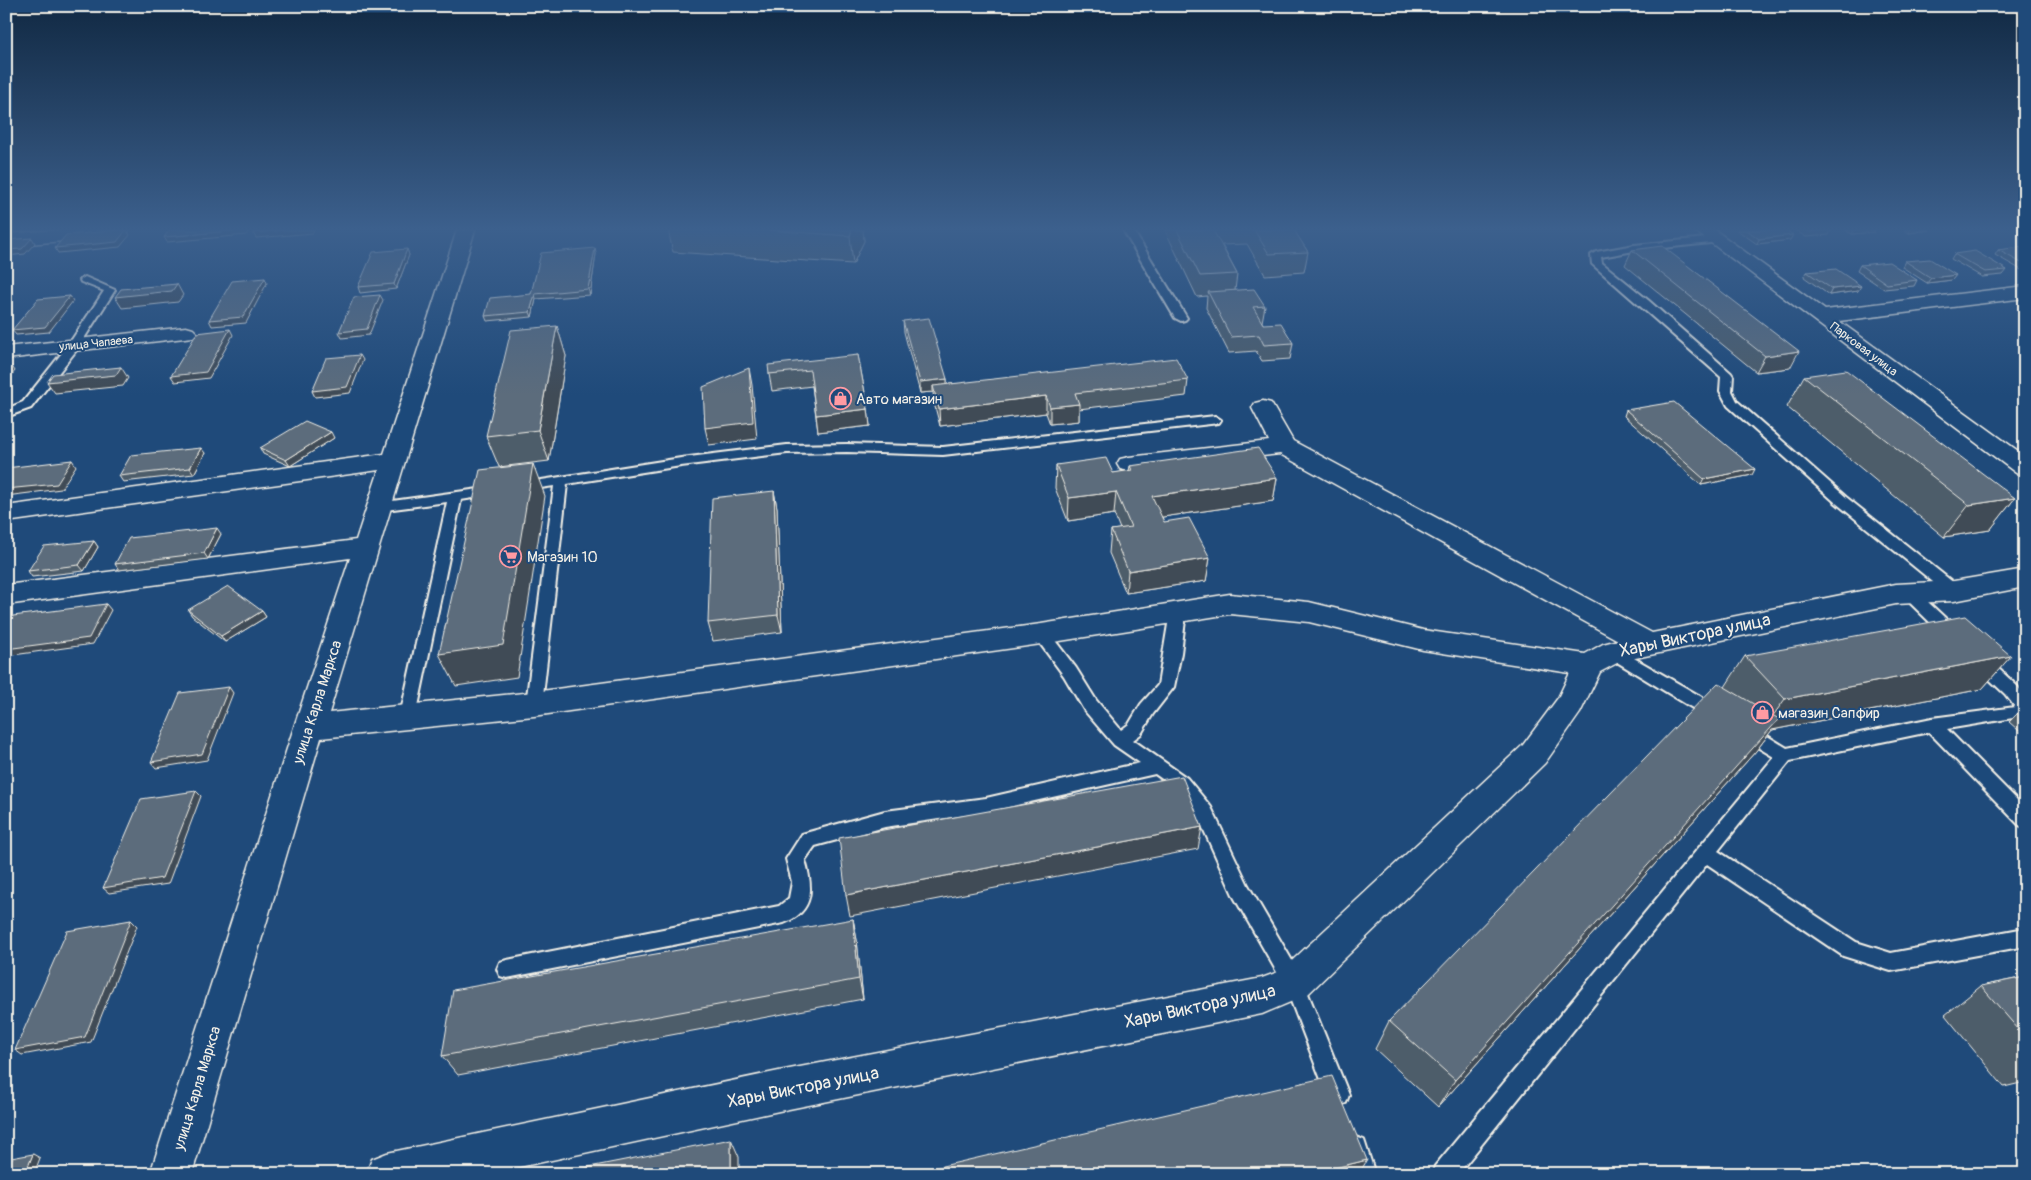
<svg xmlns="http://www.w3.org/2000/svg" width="2031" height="1180" font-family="Pangolin,sans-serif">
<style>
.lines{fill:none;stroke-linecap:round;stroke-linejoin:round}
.service-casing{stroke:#f4f1e8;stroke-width:4}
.minor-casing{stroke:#f4f1e8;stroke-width:3}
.service{fill:#1f4a7a;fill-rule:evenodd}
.minor{fill:#1f4a7a;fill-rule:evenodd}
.wall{fill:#4e5d6b;stroke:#f4f1e8}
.shaded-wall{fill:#404c57;stroke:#f4f1e8}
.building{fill:#5b6c7c;stroke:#f4f1e8}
.labels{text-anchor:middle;stroke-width:4;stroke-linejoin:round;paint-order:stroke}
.far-street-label{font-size:12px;fill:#f4f1e8;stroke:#1f4a7a}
.poi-label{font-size:15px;fill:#f4f1e8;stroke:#1f4a7a;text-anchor:start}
.street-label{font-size:15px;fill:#f4f1e8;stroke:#1f4a7a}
.near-street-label{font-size:18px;fill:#f4f1e8;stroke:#1f4a7a}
</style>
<rect width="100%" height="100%" fill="#1f4a7a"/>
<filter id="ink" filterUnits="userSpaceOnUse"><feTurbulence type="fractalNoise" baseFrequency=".02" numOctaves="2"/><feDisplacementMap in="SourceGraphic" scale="10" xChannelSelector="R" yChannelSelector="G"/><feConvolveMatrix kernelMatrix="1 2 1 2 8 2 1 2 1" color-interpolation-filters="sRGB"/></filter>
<g filter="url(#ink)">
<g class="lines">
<defs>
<g id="service">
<polygon points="1123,230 1133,230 1187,318 1185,320 1181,321 1175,318"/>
<polygon points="1716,237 1721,240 1720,242 1634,251 1601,257 1602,263 1648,300 1731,373 1733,376 1732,391 1737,401 1846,497 1959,587 1962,591 1959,595 1954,596 1949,595 1836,503 1728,406 1720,391 1721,377 1592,264 1591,255 1596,252 1634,245"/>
<polygon points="85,277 115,290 78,348 31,408 6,417 6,409 23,402 69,344 104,291 81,282 80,280"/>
<polygon points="1215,416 1221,420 1219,423 943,455 847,452 787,453 681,466 567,484 542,704 540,708 534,710 528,708 526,704 554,486 521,491 514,487 516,484 681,458 787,445 847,444 943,447"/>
<polygon points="493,487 498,488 500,491 498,494 461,500 416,716 414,721 408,722 402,721 400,716 447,502 378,511 373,510 371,507 373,504 378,503"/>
<polygon points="1908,587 1913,588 1958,630 1960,634 1958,638 1952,640 1946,638 1903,596 1900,592 1903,588"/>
<path d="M1178 607 1183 608 1186 612 1181 653 1174 687 1153 714 1141 734 1133 740 1187 778 1211 807 1248 885 1301 976 1349 1095 1346 1103 1338 1106 1330 1103 1286 988 1234 897 1198 817 1175 788 1155 774 986 812 885 827 815 846 805 860C813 887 815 911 784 923L507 978 500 976 497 969 500 962 507 960 779 906 789 898 792 882 786 859 802 834 809 832 885 811 986 798 1140 763 1114 745 1084 710 1064 676 1033 634 1035 630 1041 628 1047 630 1076 668 1096 700 1121 730 1129 724 1141 704 1158 685 1170 612 1173 608Z"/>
<polygon points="1613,646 1721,708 1723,713 1721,718 1715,719 1709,718 1607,656 1605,652 1607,648"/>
<polygon points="1980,655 1986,657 2017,686 2025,696 2025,716 1947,729 2025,808 2025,828 2019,825 1929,732 1790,761 1718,851 1856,942 1891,953 2025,928 2025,946 1891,971 1843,956 1707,864 1458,1174 1432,1174 1435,1166 1774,757 1739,736 1737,731 1739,726 1745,724 1751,726 1787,748 1932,718 2015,707 2005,694 1974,665 1972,661 1974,657"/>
<polygon points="1356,1137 1364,1140 1375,1174 1352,1174 1345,1148 1348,1140"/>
</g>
<g id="minor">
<polygon points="55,230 129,230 127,234 120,236 6,246 6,234"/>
<polygon points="457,230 475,230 329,713 534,692 1041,624 1230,594 1309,602 1423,630 1585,654 1603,644 1618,640 1280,454 1129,471 1120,469 1117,464 1120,459 1129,457 1269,441 1252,408 1255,403 1263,401 1271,403 1293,441 1652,633 1896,584 1954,581 2025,569 2025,587 1954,601 1896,604 1621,661 1600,672 1580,713 1545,763 1307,995 1262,1014 779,1111 487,1174 366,1174 372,1159 387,1153 779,1071 1262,978 1281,971 1523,745 1558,698 1570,673 1423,650 1309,622 1230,614 1041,644 534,716 321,738 192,1174 150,1174 294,727 350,558 6,605 6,585 356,540 379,470 6,522 6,506 384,454"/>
<polygon points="1694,230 1715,230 1825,310 2025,286 2025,298 1839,321 2025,456 2025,475 2016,473"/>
<polygon points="186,327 193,329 197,333 193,337 6,359 6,347"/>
</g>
</defs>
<use href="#service" class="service-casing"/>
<use href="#minor" class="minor-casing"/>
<use href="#service" class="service"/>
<use href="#minor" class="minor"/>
</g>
<g class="wall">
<polygon points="668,230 863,230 864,241 853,264 673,252"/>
<polygon points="1165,230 1294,230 1308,252 1304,272 1265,275 1247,244 1222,245 1237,274 1235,290 1265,306 1262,322 1263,324 1293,343 1290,359 1262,361 1256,351 1229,353 1206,308 1207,296 1197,297"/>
<polygon points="1737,230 1786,230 1790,240 1757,244"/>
<polygon points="1795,230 1831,230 1829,235 1806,237"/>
<polygon points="1845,230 1875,230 1874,232 1852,234"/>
<polygon points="1904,230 1930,230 1909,233"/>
<polygon points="595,248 596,254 590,295 536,299 532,317 487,321 485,316 531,294"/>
<polygon points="407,249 409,255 396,289 360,293 358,287"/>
<polygon points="1632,250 1790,368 1756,372 1625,265"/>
<polygon points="1998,250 2025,250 2025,272 1995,255"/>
<polygon points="1954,254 2007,270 2003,275 1982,277 1951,259"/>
<polygon points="1905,261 1956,275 1952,280 1927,283 1902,267"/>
<polygon points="1860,265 1917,280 1914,286 1884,289 1857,271"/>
<polygon points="1807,272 1858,291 1829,295 1804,277"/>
<polygon points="903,321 947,379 947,384 1188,380 1186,396 1079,409 1079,421 1050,424 1046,413 940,426 934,403 933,392 920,393 904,332"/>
<polygon points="557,326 566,356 549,461 499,467 486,436"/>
<polygon points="858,355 868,409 870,426 818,432 812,386 772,391 769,374"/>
<polygon points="1804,376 2015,498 1990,530 1944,537 1787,407"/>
<polygon points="1626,410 1752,475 1701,485 1624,416"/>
<polygon points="334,438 290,466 263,454 260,448"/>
<polygon points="205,453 194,474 123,482 119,476"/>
<polygon points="1056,465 1113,473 1129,471 1130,466 1277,478 1273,501 1162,517 1164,522 1210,558 1206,581 1126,593 1109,553 1111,530 1120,529 1114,514 1068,521 1055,488"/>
<polygon points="774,491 777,508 782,632 713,641 708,623"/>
<polygon points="221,534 208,559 119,570 115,564"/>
<polygon points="94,541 98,547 84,571 32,577 28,571"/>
<polygon points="188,610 262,611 266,617 225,642 192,616"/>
<polygon points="1745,656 2011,656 1982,689 1772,730 1756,751 1438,1107 1375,1049 1389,1021 1725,687"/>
<polygon points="2025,706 2025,736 2009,722"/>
<polygon points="853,919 857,940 863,999 458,1075 442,1056"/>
<polygon points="2025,977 2025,1082 2004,1087 1945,1015 1981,986"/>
</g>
<g class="shaded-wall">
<polygon points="126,230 130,235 120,247 58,253 55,248"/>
<polygon points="240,230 249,230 246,235 167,242 164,237"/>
<polygon points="284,230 314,230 313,233 256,238 253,233"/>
<polygon points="852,230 863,230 864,241 853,264 850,236"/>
<polygon points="1854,230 1875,230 1874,232 1852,234"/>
<polygon points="1910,230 1930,230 1909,233"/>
<polygon points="1793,235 1790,240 1757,244 1759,239"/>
<polygon points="32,238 35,243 25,254 6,256 6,250"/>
<polygon points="595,248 596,254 590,295 588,289"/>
<polygon points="407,249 409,255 396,289 394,284"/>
<polygon points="1956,275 1952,280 1927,283 1931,278"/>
<polygon points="265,278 267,283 246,323 212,326 209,320"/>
<polygon points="177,284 183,295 178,302 122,308 115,297"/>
<polygon points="1861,286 1858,291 1829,295 1832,289"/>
<polygon points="535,294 536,299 532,317 530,312"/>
<polygon points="380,295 383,300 369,335 342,338 339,332"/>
<polygon points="70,296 73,301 49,332 16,335 12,330"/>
<polygon points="557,326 566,356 549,461 538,430"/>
<polygon points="230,329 233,335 209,378 175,382 171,376"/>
<polygon points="1799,351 1790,368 1756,372 1765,356"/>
<polygon points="360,355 363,360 350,393 315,397 312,391"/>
<polygon points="11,365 15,371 6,382 6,371"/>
<polygon points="121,367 128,378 123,386 55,393 47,382"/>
<polygon points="749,368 752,385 757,439 709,445 705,428"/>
<polygon points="947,379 947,390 933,386 933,392 920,393 920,382"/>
<polygon points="1046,396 1046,413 940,426 939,409"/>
<polygon points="1079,404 1079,421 1050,424 1050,407"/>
<polygon points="868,409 870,426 818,432 816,415"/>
<polygon points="331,432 334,438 290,466 286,460"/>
<polygon points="201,448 205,453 194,474 190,468"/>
<polygon points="72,460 76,466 61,489 6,496 6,489"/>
<polygon points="533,464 545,496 517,677 456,686 439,654"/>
<polygon points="1755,469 1752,475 1701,485 1704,479"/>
<polygon points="1277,478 1273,501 1149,519 1152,496"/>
<polygon points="774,491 777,508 782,632 778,615"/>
<polygon points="1116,492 1114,514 1068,521 1069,498"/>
<polygon points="2015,498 1990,530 1944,537 1969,505"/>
<polygon points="217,528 221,534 208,559 204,553"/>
<polygon points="94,541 98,547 84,571 79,565"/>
<polygon points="1210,558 1206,581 1126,593 1128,571"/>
<polygon points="106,604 111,610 93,644 6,656 6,649"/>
<polygon points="262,611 266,617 225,642 221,636"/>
<polygon points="2011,656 1982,689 1772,730 1756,751 1438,1107 1455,1080 1762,731 1785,699"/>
<polygon points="229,687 233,693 207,760 156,768 151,762"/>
<polygon points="6,754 9,757 6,763"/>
<polygon points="196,791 201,796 168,884 109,893 103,888"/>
<polygon points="1202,827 1198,849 850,916 846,895"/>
<polygon points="853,919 857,940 863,999 859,979"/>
<polygon points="131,920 137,926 91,1042 22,1055 15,1050"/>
<polygon points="731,1139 739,1157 739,1174 731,1174"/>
<polygon points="33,1154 40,1158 34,1174 25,1174"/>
<polygon points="1367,1160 1359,1174 1310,1174"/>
</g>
<g class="building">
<polygon points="120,230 126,230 117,242 55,248 66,235"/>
<polygon points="169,230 240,230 164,237"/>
<polygon points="255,230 284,230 253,233"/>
<polygon points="768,230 852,230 850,236"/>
<polygon points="1177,230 1213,230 1237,274 1200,276"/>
<polygon points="1254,230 1294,230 1308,252 1269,254"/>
<polygon points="1747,230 1786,230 1793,235 1759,239"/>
<polygon points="1805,230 1829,230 1809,232"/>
<polygon points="32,238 22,249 6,250 6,240"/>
<polygon points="1662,246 1799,351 1765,356 1632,250"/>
<polygon points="2019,247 2025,250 2025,265 1998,250"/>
<polygon points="595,248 588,289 535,294 530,312 485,316 490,298 531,294 541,253"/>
<polygon points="407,249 394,284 358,287 373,252"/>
<polygon points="1975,251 2007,270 1985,272 1954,254"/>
<polygon points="1930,259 1956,275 1931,278 1905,261"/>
<polygon points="1889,262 1917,280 1887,284 1860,265"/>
<polygon points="1836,269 1861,286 1832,289 1807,272"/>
<polygon points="265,278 243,317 209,320 232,281"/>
<polygon points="177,284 172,291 115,297 121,289"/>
<polygon points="1254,289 1265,306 1253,307 1263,324 1281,323 1293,343 1264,345 1259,335 1231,337 1208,292"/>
<polygon points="380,295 367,329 339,332 354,297"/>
<polygon points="70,296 45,327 12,330 38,299"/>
<polygon points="929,318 947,379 920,382 903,321"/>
<polygon points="557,326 538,430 486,436 511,330"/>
<polygon points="230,329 206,372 171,376 197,333"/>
<polygon points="360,355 347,387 312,391 326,358"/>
<polygon points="858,355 868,409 816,415 810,370 769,374 768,365"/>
<polygon points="1176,358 1188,380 1075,393 1079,404 1050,407 1046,396 939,409 933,386"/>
<polygon points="6,365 11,365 6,371"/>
<polygon points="121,367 116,375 47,382 53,374"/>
<polygon points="749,368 753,422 705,428 703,387"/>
<polygon points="1846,370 2015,498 1969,505 1804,376"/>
<polygon points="1674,402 1755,469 1704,479 1626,410"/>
<polygon points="305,421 331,432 286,460 260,448"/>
<polygon points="201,448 190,468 119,476 131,455"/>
<polygon points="1258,448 1277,478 1152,496 1164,522 1189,518 1210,558 1128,571 1111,530 1131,527 1116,492 1069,498 1056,465 1106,458 1113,473 1132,470 1130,466"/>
<polygon points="72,460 57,484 6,489 6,468"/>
<polygon points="533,464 503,645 439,654 480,470"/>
<polygon points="774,491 778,615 708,623 712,498"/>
<polygon points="217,528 204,553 115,564 129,538"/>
<polygon points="94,541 79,565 28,571 44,546"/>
<polygon points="228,586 262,611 221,636 188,610"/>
<polygon points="106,604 89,638 6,649 6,627 13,616"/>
<polygon points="1965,616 2011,656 1785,699 1745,656"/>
<polygon points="1718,683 1779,719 1455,1080 1389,1021"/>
<polygon points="229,687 202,754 151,762 180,693"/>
<polygon points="1182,776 1202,827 846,895 839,838"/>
<polygon points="196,791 162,878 103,888 141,799"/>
<polygon points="853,919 859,979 442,1056 453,990"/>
<polygon points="131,920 85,1037 15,1050 67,931"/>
<polygon points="2025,977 2025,1037 1981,986"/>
<polygon points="1332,1076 1367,1160 1310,1174 908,1174"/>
<polygon points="731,1139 731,1174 554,1174"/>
<polygon points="33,1154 25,1174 6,1174 6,1159"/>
</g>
</g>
<linearGradient id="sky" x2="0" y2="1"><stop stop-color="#112943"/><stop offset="0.58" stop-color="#3c608d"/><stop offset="1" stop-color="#3c608d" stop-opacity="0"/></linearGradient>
<rect width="2031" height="395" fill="url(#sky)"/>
<defs>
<symbol id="shop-ring" viewBox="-11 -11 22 22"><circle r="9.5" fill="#1f4a7a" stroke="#ff9aa2" stroke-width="1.5"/><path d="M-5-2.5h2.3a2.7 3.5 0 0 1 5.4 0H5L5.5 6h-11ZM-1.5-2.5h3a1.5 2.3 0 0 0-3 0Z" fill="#ff9aa2"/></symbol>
<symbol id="supermarket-ring" viewBox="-11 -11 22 22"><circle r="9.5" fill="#1f4a7a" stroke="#ff9aa2" stroke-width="1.5"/><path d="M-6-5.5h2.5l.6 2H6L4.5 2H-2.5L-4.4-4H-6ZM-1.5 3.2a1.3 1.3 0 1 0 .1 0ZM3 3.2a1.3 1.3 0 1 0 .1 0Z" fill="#ff9aa2"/></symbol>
</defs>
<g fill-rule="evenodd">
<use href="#shop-ring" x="828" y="386" width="25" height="25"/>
<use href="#supermarket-ring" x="498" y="544" width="25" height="25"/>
<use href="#shop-ring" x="1750" y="700" width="25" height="25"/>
</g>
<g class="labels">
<g class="far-street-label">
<text transform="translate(96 343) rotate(-6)" y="4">улица Чапаева</text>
<text transform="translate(1864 349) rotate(37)" y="4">Парковая улица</text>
</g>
<g class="poi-label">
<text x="856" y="404">Авто магазин</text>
<text x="527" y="562">Магазин 10</text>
<text x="1778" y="718">магазин Сапфир</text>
</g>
<g class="street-label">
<text transform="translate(317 702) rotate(-72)" y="5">улица Карла Маркса</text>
<text transform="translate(197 1088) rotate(-73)" y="5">улица Карла Маркса</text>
</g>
<g class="near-street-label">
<text transform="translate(1695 635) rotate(-12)" y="6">Хары Виктора улица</text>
<text transform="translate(1200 1006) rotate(-12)" y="6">Хары Виктора улица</text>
<text transform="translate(803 1087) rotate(-11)" y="6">Хары Виктора улица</text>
</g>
</g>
<rect width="2031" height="1180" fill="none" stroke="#1f4a7a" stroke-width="25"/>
<rect x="12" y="12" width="2006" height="1155" fill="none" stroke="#f4f1e8" stroke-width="2" filter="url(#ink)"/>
</svg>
